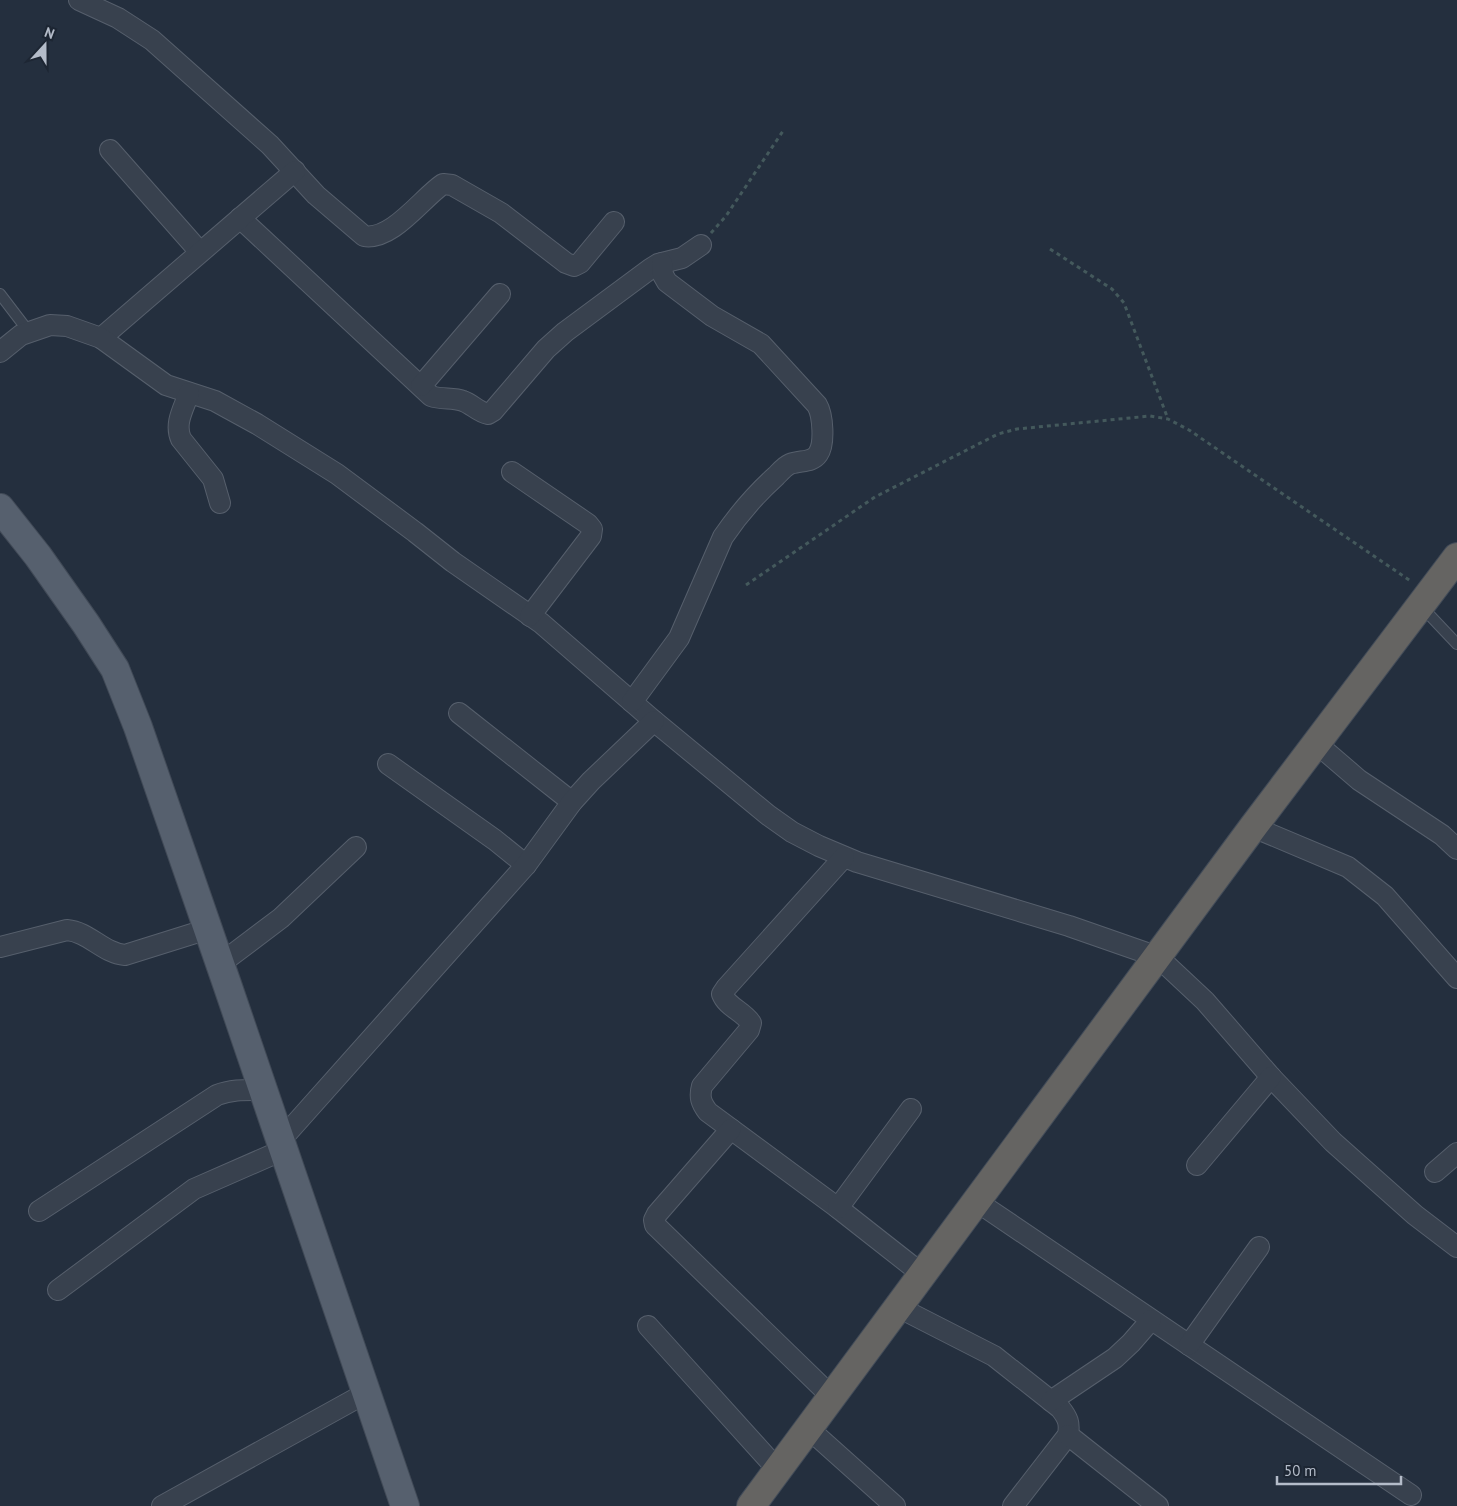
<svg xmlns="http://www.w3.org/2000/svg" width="1457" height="1506" font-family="'PT Sans',sans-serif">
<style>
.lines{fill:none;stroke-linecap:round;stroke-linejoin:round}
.service-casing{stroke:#565f6c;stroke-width:12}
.minor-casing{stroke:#565f6c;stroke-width:22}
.primary-casing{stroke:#414a57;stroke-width:30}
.trunk-casing{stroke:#434c59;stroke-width:30}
.path{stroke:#44595c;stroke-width:3;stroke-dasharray:4 4;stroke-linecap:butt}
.service{stroke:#38414e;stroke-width:10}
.minor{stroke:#38414e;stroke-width:20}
.primary{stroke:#56606e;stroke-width:28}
.trunk{stroke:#656462;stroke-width:28}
</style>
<rect width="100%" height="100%" fill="#242f3e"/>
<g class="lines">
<defs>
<g id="service">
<polyline points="0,294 29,332"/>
<polyline points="1421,606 1457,644"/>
</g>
<g id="minor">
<path d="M79 0 118 18 152 40 270 145 316 195 364 236C392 241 422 198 443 184L452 185 501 213 566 263 574 266 580 263 614 222"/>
<polyline points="110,150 200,252"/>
<path d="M240 218 431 396C442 400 453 397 463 401 472 404 478 412 488 414L493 411 546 349 565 332 650 269 658 264 682 258 701 245"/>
<polyline points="101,338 295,171"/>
<polyline points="0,352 21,335 50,325 67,326 101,338 166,385 215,401 257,424 337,474 415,532 453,562 541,623 654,721 768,815 792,832 819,846 857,862 1069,926 1158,957 1205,1001 1271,1077 1333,1142 1415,1215 1457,1247"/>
<polyline points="421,386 500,294"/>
<path d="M189 393C184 408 174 423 181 439L213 479 220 503"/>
<polyline points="512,472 588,524 592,529 591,536 530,616"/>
<path d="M632 702 679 638 723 537C738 515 756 494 776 476 780 472 785 466 790 464 800 460 812 463 818 454 825 444 823 415 817 405L761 344 712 316 667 282 663 275 662 263"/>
<polyline points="459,713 572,802"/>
<polyline points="1316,743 1359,780 1442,835 1457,849"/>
<polyline points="388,764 495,840 526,865"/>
<polyline points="1253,827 1348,867 1385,896 1457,978"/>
<path d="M844 857 726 988 722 994C727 1007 743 1011 751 1023L749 1030 702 1086C699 1097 701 1103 708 1112L838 1208 922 1274"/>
<path d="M0 947 67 930C89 932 103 953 125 955L208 929"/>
<polyline points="220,964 281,918 356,847"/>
<polyline points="731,1129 657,1214 654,1220 655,1225 832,1397"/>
<polyline points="280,1141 526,865 572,802 591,781 654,721"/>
<polyline points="1197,1165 1271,1077"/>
<polyline points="1435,1172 1457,1153"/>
<polyline points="976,1201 1411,1495"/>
<polyline points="838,1208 911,1109"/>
<path d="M39 1211 217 1095C232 1089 247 1090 263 1090"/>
<polyline points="58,1290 194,1189 283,1150"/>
<path d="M898 1307 994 1356 1060 1408C1068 1418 1070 1423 1068 1435L1013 1506"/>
<polyline points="648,1326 778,1470"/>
<polyline points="1189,1345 1259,1247"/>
<polyline points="1051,1401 1115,1358 1131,1343 1151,1320"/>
<polyline points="809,1429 895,1506"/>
<polyline points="1068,1435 1158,1506"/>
<polyline points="162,1506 366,1393"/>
</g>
<polyline id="primary" points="0,508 38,556 86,624 115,669 138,727 227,984 405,1506"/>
<polyline id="trunk" points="751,1506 1253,827 1457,557"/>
</defs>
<use href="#service" class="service-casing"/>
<use href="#minor" class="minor-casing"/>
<use href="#primary" class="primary-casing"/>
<use href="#trunk" class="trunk-casing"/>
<g class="path">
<polyline points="711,233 726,216 783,131"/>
<polyline points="1050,249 1112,289 1124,303 1168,419"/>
<polyline points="746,585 875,497 998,434 1017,429 1150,416 1168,419 1189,430 1412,582"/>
</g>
<use href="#service" class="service"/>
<use href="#minor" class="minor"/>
<use href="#primary" class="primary"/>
<use href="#trunk" class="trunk"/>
</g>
<g transform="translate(45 45) rotate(21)" stroke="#1d2633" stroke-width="4" paint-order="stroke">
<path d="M0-4L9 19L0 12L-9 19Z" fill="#b4bcc9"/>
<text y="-8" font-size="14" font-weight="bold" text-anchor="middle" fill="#b4bcc9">N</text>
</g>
<path d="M1277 1476v8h124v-8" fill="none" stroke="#b4bcc9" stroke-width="2.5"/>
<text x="1284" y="1476" font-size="15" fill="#b4bcc9" stroke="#1d2633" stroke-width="4" paint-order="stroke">50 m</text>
</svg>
